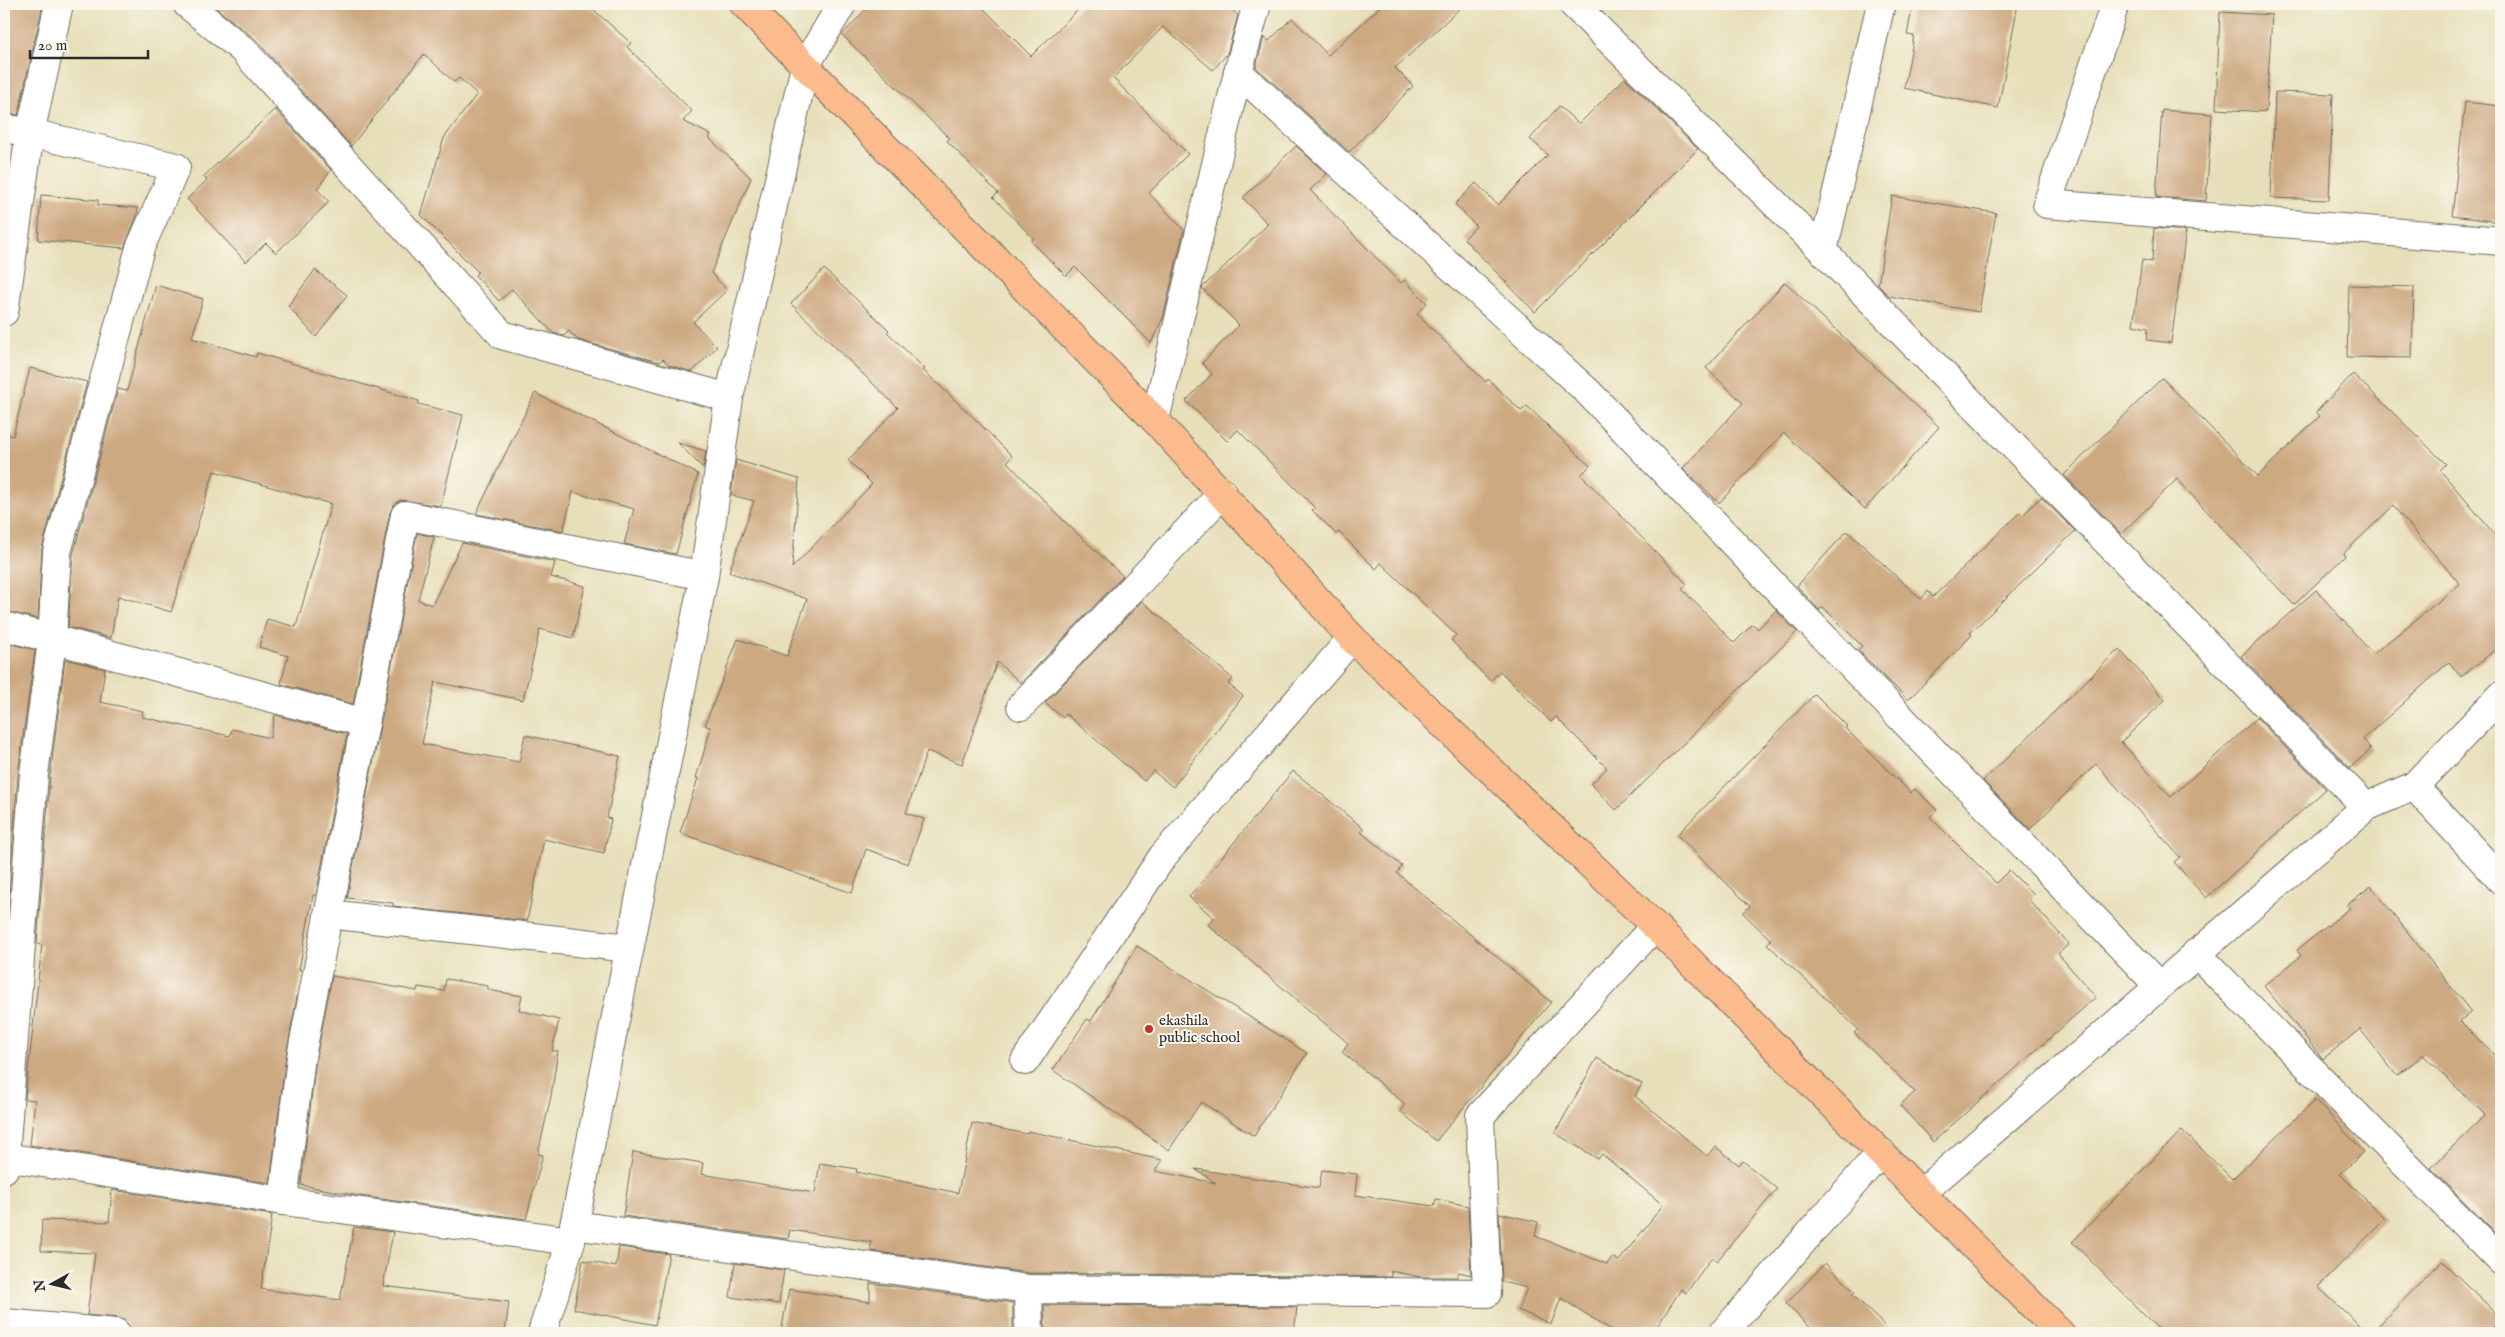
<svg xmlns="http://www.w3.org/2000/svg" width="2505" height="1337" font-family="'IM FELL English',serif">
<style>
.building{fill:#cda981}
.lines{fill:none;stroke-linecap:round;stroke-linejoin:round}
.minor-casing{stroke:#6d6a5d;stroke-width:30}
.major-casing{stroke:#6d6a5d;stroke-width:30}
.minor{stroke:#fff;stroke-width:28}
.major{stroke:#fbbb8c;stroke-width:28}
.poi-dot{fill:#c8321e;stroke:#fbf7ec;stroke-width:2}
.labels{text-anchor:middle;stroke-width:4;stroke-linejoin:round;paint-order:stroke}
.poi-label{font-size:15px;fill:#2b2b2b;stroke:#fbf7ec;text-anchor:start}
</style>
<rect width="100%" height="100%" fill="#fbf7ec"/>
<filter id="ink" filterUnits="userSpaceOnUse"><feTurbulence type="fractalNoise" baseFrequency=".02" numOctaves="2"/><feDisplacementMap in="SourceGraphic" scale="10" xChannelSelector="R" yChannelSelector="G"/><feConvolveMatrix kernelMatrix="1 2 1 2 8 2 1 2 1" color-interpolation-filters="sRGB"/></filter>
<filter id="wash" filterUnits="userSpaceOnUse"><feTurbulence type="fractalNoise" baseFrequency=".0096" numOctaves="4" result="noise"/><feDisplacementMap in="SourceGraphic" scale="20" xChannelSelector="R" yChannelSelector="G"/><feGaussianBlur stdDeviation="1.12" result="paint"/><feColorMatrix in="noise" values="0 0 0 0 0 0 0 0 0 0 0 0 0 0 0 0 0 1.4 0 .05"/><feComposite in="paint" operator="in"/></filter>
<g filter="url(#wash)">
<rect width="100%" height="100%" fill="#e7dfb9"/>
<g id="blocks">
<g class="building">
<polygon points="4,4 43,4 18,115 4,113"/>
<polygon points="211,4 587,4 631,43 627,47 692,111 683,121 711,135 709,138 751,178 711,273 727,290 693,322 717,347 692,372 669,365 663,359 659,362 578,340 569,331 564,336 553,333 512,289 499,301 475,275 478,272 421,215 444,138 477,94 459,78 454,82 424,54 351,146 255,39"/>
<polygon points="871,4 979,4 1031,56 1084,4 1224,4 1238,15 1227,54 1213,70 1163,27 1113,78 1188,154 1149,193 1184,230 1163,318 1151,343 1075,267 1066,276 1031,241 1034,239 993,197 998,193 947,141 949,138 842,35"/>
<polygon points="1383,4 1465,4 1395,68 1413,86 1349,152 1256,67 1264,37 1269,41 1292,18 1328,55"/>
<polygon points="1913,4 2018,4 1998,108 1904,88 1914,36 1907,35"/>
<polygon points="2220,12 2272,15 2266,112 2216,109"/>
<polygon points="1625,78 1698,149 1535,312 1464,239 1476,226 1455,204 1476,183 1498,205 1548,155 1530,139 1559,106 1579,124"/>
<polygon points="2275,92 2333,94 2329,200 2271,198"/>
<polygon points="2465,102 2501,106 2501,222 2452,216"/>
<polygon points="275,109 331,170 317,189 329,202 276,253 266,243 246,262 187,199 207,180 203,177"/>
<polygon points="2162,110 2212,114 2206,201 2156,197"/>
<polygon points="1296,146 1327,174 1310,190 1401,283 1404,280 1427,303 1417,314 1486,382 1488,379 1521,411 1527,406 1590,466 1581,475 1687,584 1682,589 1734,643 1753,624 1758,629 1776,610 1797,632 1616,810 1591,784 1607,768 1556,717 1551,722 1500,671 1490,681 1451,640 1456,635 1381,563 1376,569 1339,532 1336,534 1312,510 1315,508 1238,430 1227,441 1186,401 1212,374 1202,363 1239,325 1202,288 1268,224 1243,198"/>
<polygon points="41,195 98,200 98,205 138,208 137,216 124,248 38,240"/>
<polygon points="1892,196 1996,213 1979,312 1889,296 1878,285"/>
<polygon points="2154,228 2186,231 2171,343 2147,340 2148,328 2133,325 2142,260 2152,262"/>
<polygon points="824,269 889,330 887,332 925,369 923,370 974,418 1012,456 1007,462 1066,523 1123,576 1021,683 997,662 962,764 927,751 906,813 924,819 908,864 866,849 852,893 680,833 698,778 696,778 711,728 705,725 738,639 787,656 807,599 729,572 754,501 731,495 736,460 799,479 792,568 872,484 848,460 898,408 791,304"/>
<polygon points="315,270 347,295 316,337 288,306"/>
<polygon points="1785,282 1939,427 1865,509 1784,433 1719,503 1683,468 1743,403 1706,368"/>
<polygon points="156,285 203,299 192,338 256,357 257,353 419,401 418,404 463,415 441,506 400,500 394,504 390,512 353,704 281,684 288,656 259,647 267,619 296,627 331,504 214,471 171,612 118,596 111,638 68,627 73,555 118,389 127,391"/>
<polygon points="2349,285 2414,287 2412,358 2347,357"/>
<polygon points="30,368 87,382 42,548 38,619 4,611 4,451 8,434 13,436"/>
<polygon points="2353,374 2446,464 2440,470 2501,542 2501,645 2461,677 2449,662 2363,739 2371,749 2350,768 2241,656 2316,590 2373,654 2460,584 2393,506 2343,554 2345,556 2294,605 2177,479 2121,534 2064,475 2162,378 2258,476 2320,416 2316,412"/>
<polygon points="535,393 698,474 676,554 624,544 634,509 573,492 563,531 476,514"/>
<polygon points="678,443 706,451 703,468"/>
<polygon points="2041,497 2075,531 1970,633 1972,635 1908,700 1858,650 1862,646 1823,607 1819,610 1797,586 1847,531 1921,599 1928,591 1933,597 2020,512 2023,515"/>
<polygon points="417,533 434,537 418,600 432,605 462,543 555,562 551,577 585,586 573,638 540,629 523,700 435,682 422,744 519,762 525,735 620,756 607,818 611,819 604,853 544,839 527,921 393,906 393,903 347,898"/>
<polygon points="1142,601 1233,679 1228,684 1243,696 1173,787 1153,771 1144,781 1066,714 1063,718 1045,703"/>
<polygon points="4,642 35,650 18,773 6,935 4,934"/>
<polygon points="2119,649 2165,700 2121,742 2171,797 2257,718 2326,789 2206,898 2174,862 2180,857 2096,764 2030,829 1983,781"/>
<polygon points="65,659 105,669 100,702 143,711 142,717 230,736 232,729 270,738 275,715 347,734 316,895 313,895 299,970 302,970 286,1055 270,1183 30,1145 35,1100 25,1099 42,945 37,944 50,776"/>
<polygon points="1815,694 1847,726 1845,728 1911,793 1915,789 1937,810 1930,817 1996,883 2009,870 2034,895 2029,900 2069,944 2058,954 2096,997 1933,1142 1900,1105 1915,1092 1854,1033 1858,1029 1767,944 1771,940 1743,913 1750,906 1677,835"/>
<polygon points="1293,771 1364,829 1361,832 1402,866 1397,873 1551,1002 1436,1141 1400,1111 1405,1104 1342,1052 1348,1043 1208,925 1214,918 1189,897"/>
<polygon points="2371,886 2471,1012 2460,1021 2501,1062 2501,1239 2431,1168 2485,1115 2423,1055 2397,1076 2360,1029 2323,1059 2264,986 2301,956 2297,950 2350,908 2348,904"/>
<polygon points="1137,946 1307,1053 1254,1136 1201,1102 1169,1150 1053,1070 1087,1019 1091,1021"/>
<polygon points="332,976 417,991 418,987 444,991 446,979 488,986 488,990 522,996 519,1010 559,1020 552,1051 558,1051 551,1096 538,1154 543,1155 526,1219 360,1196 301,1185 316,1059"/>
<polygon points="1597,1058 1642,1084 1635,1096 1707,1156 1715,1146 1739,1165 1743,1161 1777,1189 1717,1261 1712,1257 1686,1293 1681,1289 1653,1333 1616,1333 1561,1298 1551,1324 1518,1310 1527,1288 1502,1282 1499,1213 1538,1222 1535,1236 1607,1264 1612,1257 1619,1261 1663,1205 1602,1154 1598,1159 1555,1133"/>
<polygon points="2315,1100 2364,1152 2340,1174 2385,1219 2318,1287 2368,1333 2162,1333 2072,1242 2182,1130 2232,1179"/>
<polygon points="972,1123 1027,1134 1028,1131 1162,1160 1155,1171 1216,1183 1195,1169 1319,1188 1322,1170 1357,1174 1355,1195 1434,1206 1436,1199 1468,1206 1471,1275 1459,1272 1457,1277 1420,1277 1391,1271 1391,1277 1029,1273 871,1251 871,1242 790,1230 788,1239 623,1216 633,1152 703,1163 701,1174 815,1193 820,1163 857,1169 856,1172 958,1193"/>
<polygon points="112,1190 272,1215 261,1289 340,1300 354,1227 393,1232 383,1286 509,1302 505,1333 170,1333 131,1328 125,1321 118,1318 87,1315 95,1253 41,1251 42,1220 109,1222"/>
<polygon points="619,1247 669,1254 655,1325 574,1309 583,1260 616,1267"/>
<polygon points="2442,1261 2501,1318 2486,1333 2371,1333"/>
<polygon points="735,1263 784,1270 779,1304 730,1297"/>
<polygon points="1825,1263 1855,1292 1852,1294 1892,1333 1816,1333 1786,1304"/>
<polygon points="870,1283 1013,1303 1013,1333 781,1333 789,1289 870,1302"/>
<polygon points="1044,1305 1297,1307 1294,1333 1045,1333"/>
</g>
</g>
</g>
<g filter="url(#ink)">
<use href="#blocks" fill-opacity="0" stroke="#6d6a5d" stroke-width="1"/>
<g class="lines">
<defs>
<g id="minor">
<polyline points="187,4 243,50 502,335 729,398"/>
<polyline points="1573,4 1823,251 2366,807 1921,1193"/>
<polyline points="2115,4 2047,204 2501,241"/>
<polyline points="1238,72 1587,391 2159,986"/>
<polyline points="4,128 30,133 4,312"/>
<polyline points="1823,251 1881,4"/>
<polyline points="1155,420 1238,72 1257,4"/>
<polyline points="4,626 365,723"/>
<polyline points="1021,706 1223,493"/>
<polyline points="2414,786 2501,880"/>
<polyline points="2366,807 2414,786 2501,696"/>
<polyline points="328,914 629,948"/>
<polyline points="2196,953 2501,1261"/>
<polyline points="1025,1061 1163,856 1352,638"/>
<polyline points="5,1157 283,1201"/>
<polyline points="4,1169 34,774 52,641 57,552 140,248 176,167 30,133 59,4"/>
<polyline points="574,1225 1028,1289"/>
<polyline points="571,1241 283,1201 301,1057 405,515 704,576"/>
<polyline points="4,1323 116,1333"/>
<polyline points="542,1333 571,1241 704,576 729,398 805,66 842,4"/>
<polyline points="1029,1333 1028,1289 1487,1293 1480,1116 1655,926"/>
<polyline points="1723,1333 1881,1152"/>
</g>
<polyline id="major" points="744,4 1155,420 1352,638 1655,926 2060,1333"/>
</defs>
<use href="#minor" class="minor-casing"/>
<use href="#major" class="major-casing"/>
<use href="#minor" class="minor"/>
<use href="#major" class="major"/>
</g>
</g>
<circle class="poi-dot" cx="1149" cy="1029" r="5"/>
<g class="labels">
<g class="poi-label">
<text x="1159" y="1025">ekashila<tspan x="1159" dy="17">public school</tspan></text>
</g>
</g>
<rect width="2505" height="1337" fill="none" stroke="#fbf7ec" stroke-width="20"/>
<g transform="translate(52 1284) rotate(262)" stroke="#fbf7ec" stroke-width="4" paint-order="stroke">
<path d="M0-4L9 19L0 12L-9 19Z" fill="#2b2b2b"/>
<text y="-8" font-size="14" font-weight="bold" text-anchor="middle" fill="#2b2b2b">N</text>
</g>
<path d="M30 50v8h118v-8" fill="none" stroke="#2b2b2b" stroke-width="2.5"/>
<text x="38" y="50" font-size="15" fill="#2b2b2b" stroke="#fbf7ec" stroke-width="4" paint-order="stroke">20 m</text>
</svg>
